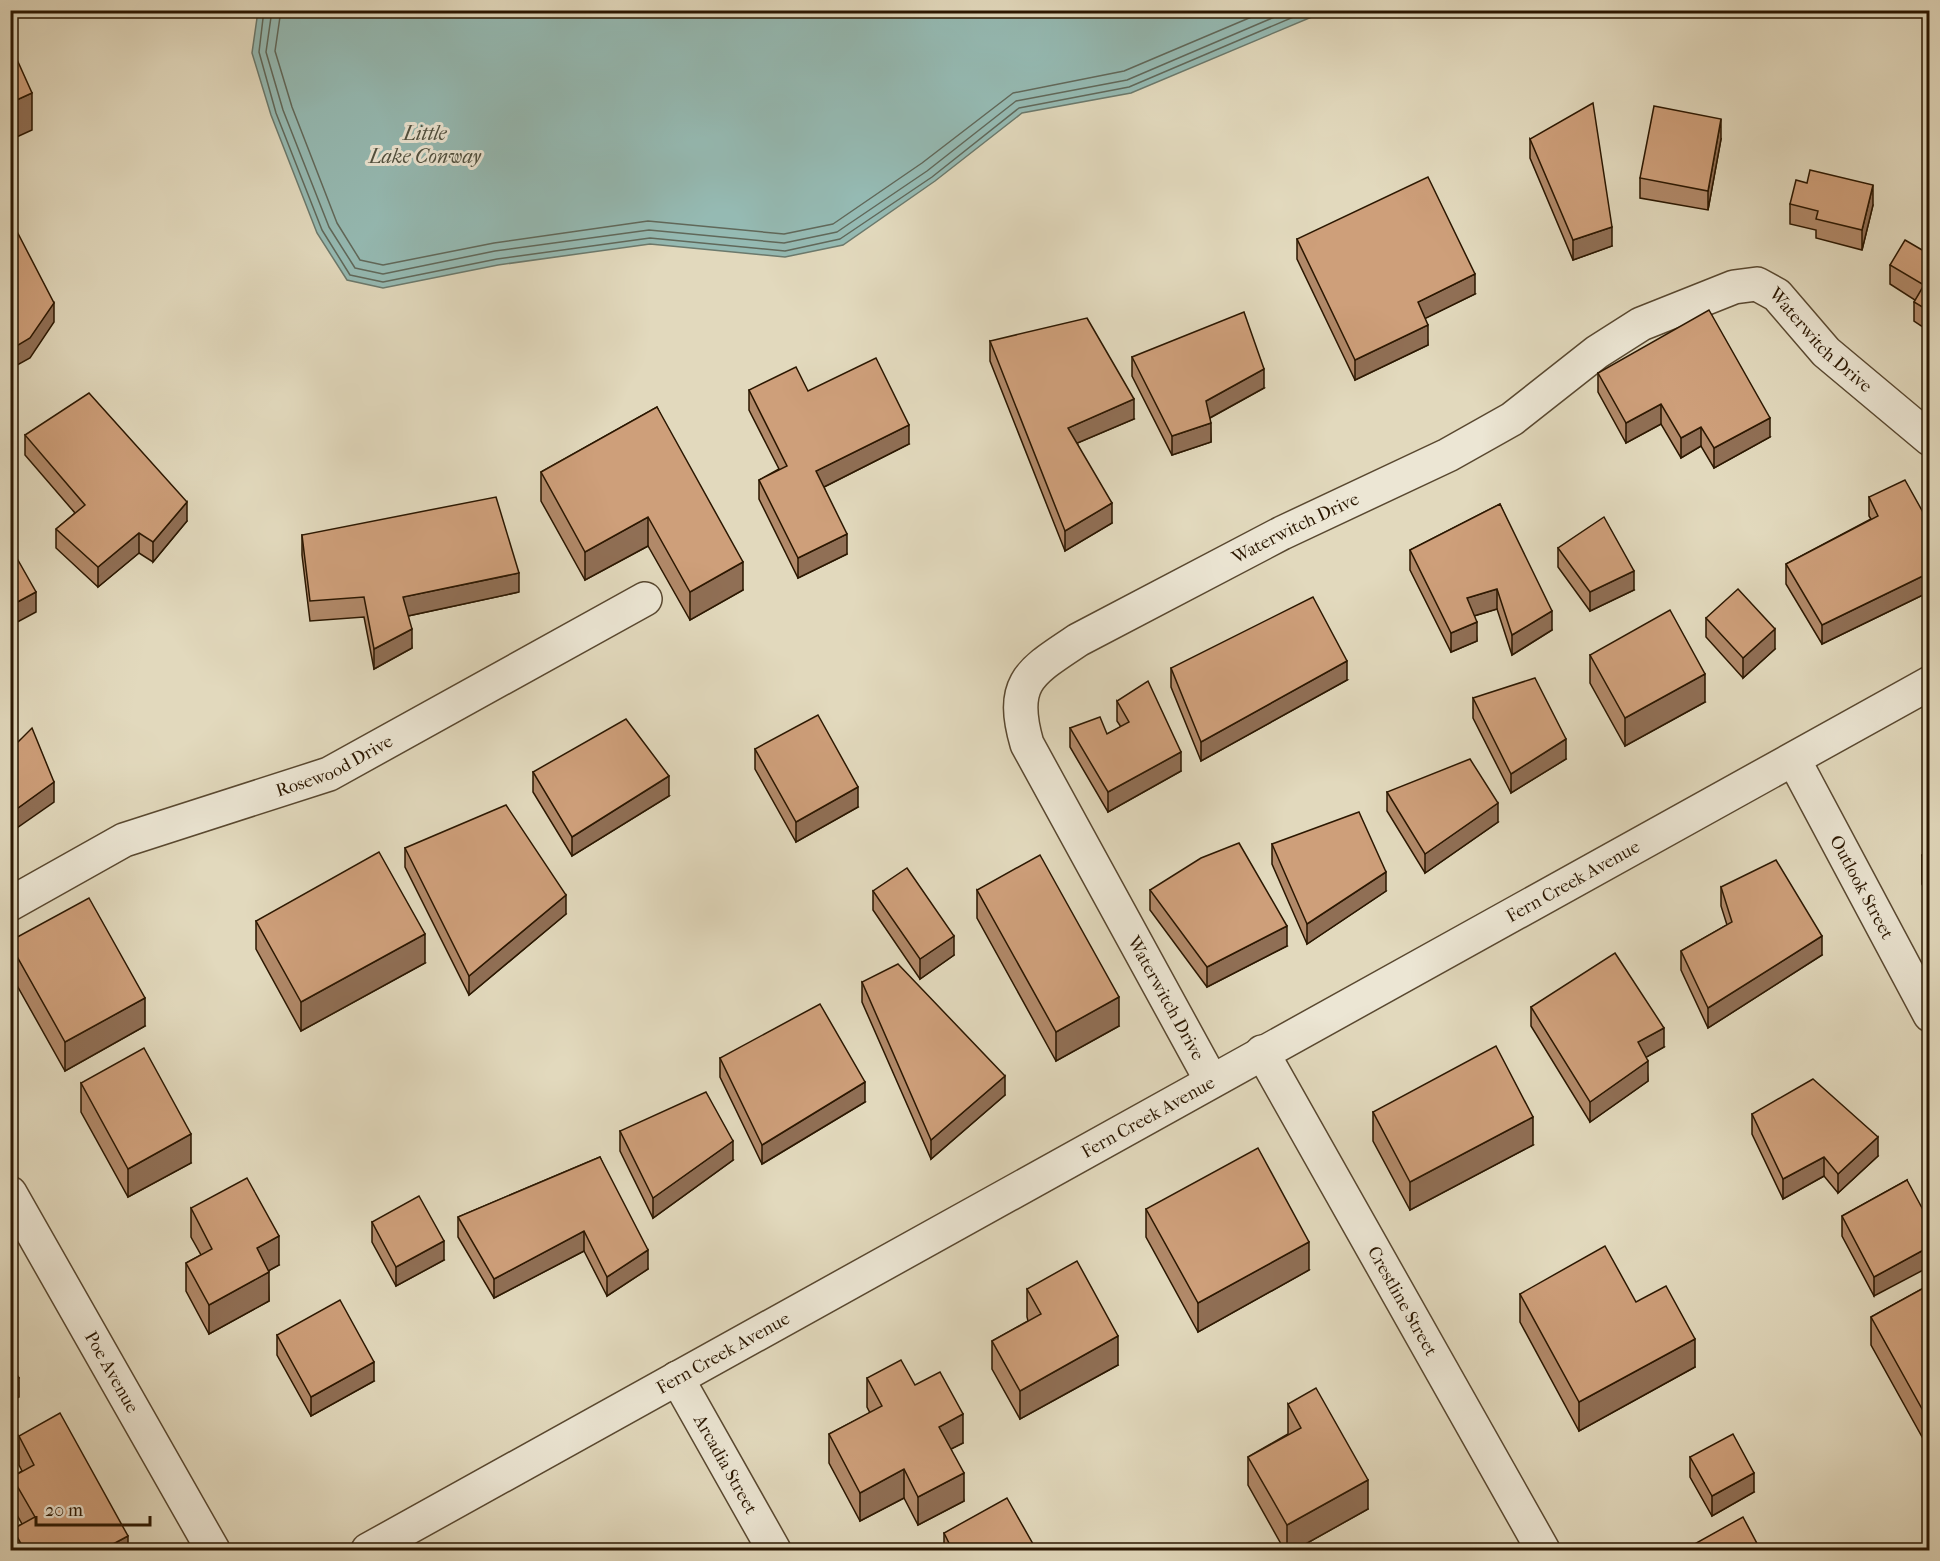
<svg xmlns="http://www.w3.org/2000/svg" width="1940" height="1561" font-family="'IM FELL French Canon',serif">
<style>
.water{fill:#95bab3;stroke:#6b796c;stroke-width:1.5}
.lines{fill:none;stroke-linecap:round;stroke-linejoin:round}
.shore{stroke:#60685a;stroke-width:1.5}
.street-casing{stroke:#594830;stroke-width:36}
.street{stroke:#ece6d4;stroke-width:33}
.wall{fill:#b18969;stroke:#2b1701;stroke-width:1.5}
.shaded-wall{fill:#906f55;stroke:#2b1701;stroke-width:1.5}
.building{fill:#ce9f7a;stroke:#2b1701;stroke-width:1.5}
.labels{text-anchor:middle;stroke-width:6;stroke-linejoin:round;paint-order:stroke}
.street-label{font-size:18px;fill:#2b1701;stroke:#ece6d4}
.water-label{font-size:20px;font-style:italic;fill:#50503f;stroke:#ece6d4}
</style>
<rect width="100%" height="100%" fill="#e2d9bd"/>
<filter id="stains"><feTurbulence type="fractalNoise" baseFrequency=".00333" numOctaves="4"/><feColorMatrix values="0 0 0 0 .2 0 0 0 0 .09 0 0 0 0 .02 0 0 0 .5 -.17"/></filter>
<radialGradient id="worn" r=".72"><stop offset=".6" stop-color="#630" stop-opacity="0"/><stop offset="1" stop-color="#630" stop-opacity=".3"/></radialGradient>
<polygon class="water" points="258,11 258,10 1326,11 1131,93 1022,113 935,181 843,245 785,257 650,244 498,265 383,288 347,280 317,233 271,115 252,53"/>
<g class="lines">
<g class="shore">
<polyline points="264,10 259,52 276,113 322,230 350,275 383,282 497,259 650,238 785,251 840,239 932,177 1019,108 1129,87 1310,10"/>
<polyline points="272,10 266,52 283,110 329,227 355,268 383,274 495,251 649,230 784,243 837,232 927,171 1016,101 1127,80 1291,10"/>
<polyline points="281,10 275,51 292,107 337,223 360,260 383,265 494,243 648,221 784,234 833,224 922,163 1013,93 1124,71 1268,10"/>
</g>
<defs>
<g id="street">
<path id="s1" d="M1794 760 1930 1015"/>
<path id="s2" d="M10 904 124 840 329 774 645 599"/>
<path id="s3" d="M1262 1052 1543 1550"/>
<path id="s4" d="M1211 1080 1027 744C1009 682 1030 672 1078 640L1282 533 1448 455 1512 419 1597 352 1641 324 1734 287 1757 284 1777 295 1826 352 1930 439"/>
<path id="s5" d="M10 1193 213 1550"/>
<path id="s6" d="M677 1378 774 1550"/>
<path id="s7" d="M368 1550 1930 683"/>
</g>
</defs>
<use href="#street" class="street-casing"/>
<use href="#street" class="street"/>
</g>
<g class="wall">
<polygon points="1530,139 1612,246 1573,260 1530,158"/>
<polygon points="1721,139 1708,210 1640,198 1640,178"/>
<polygon points="1807,183 1873,205 1862,250 1816,238 1816,230 1790,224 1790,204"/>
<polygon points="1297,239 1475,294 1425,318 1428,345 1355,380 1297,259"/>
<polygon points="1929,254 1929,331 1914,321 1914,302 1915,300 1890,284 1890,265"/>
<polygon points="990,341 1134,419 1077,443 1112,523 1065,551 990,361"/>
<polygon points="1132,357 1264,388 1210,418 1211,442 1172,455 1132,376"/>
<polygon points="1598,373 1770,437 1714,468 1701,446 1681,458 1661,424 1626,443 1598,392"/>
<polygon points="749,390 808,391 909,444 824,487 847,554 798,578 759,499 759,480 779,469 749,410"/>
<polygon points="657,407 743,590 690,620 648,546 585,580 541,501 541,472"/>
<polygon points="25,435 187,521 153,562 139,553 98,587 56,548 56,529 75,513 25,455"/>
<polygon points="1869,497 1929,523 1929,592 1822,644 1786,584 1786,564 1871,519 1869,516"/>
<polygon points="1500,504 1552,630 1512,655 1497,609 1474,616 1477,641 1451,652 1410,570 1410,550"/>
<polygon points="302,535 519,592 408,616 412,648 374,669 364,617 310,621 302,555"/>
<polygon points="1558,548 1634,590 1590,611 1558,567"/>
<polygon points="1706,618 1775,649 1743,678 1706,637"/>
<polygon points="1590,655 1705,702 1625,746 1590,683"/>
<polygon points="1171,668 1347,680 1201,761 1171,687"/>
<polygon points="1473,698 1566,759 1511,793 1473,718"/>
<polygon points="1117,701 1181,771 1108,812 1070,747 1070,728 1107,734 1121,727 1117,721"/>
<polygon points="755,749 858,807 796,842 755,769"/>
<polygon points="533,772 669,796 572,856 533,792"/>
<polygon points="1387,792 1498,822 1425,873 1387,811"/>
<polygon points="1272,844 1386,891 1307,944 1272,864"/>
<polygon points="405,848 566,914 469,995 405,867"/>
<polygon points="1929,851 1929,898 1922,884 1922,855"/>
<polygon points="1721,887 1822,955 1708,1028 1681,970 1681,951 1727,925 1721,906"/>
<polygon points="977,890 1119,1026 1056,1061 977,918"/>
<polygon points="1150,890 1287,946 1207,987 1150,910"/>
<polygon points="873,891 954,955 920,979 873,910"/>
<polygon points="256,921 425,963 301,1031 256,949"/>
<polygon points="10,941 145,1026 65,1071 10,973"/>
<polygon points="862,982 1005,1095 931,1159 862,1002"/>
<polygon points="1531,1007 1664,1047 1646,1057 1648,1081 1590,1122 1531,1026"/>
<polygon points="720,1058 865,1102 762,1164 720,1077"/>
<polygon points="81,1083 191,1163 128,1197 81,1112"/>
<polygon points="1373,1112 1533,1145 1410,1210 1373,1141"/>
<polygon points="1752,1114 1878,1156 1838,1193 1824,1176 1783,1199 1752,1134"/>
<polygon points="620,1131 733,1160 653,1218 620,1151"/>
<polygon points="600,1157 648,1269 607,1296 584,1251 494,1298 458,1237 458,1217"/>
<polygon points="1907,1180 1874,1296 1842,1236 1842,1216"/>
<polygon points="191,1208 279,1265 268,1271 269,1301 209,1334 186,1291 186,1263 201,1255 191,1237"/>
<polygon points="1146,1209 1309,1270 1198,1332 1146,1237"/>
<polygon points="372,1222 444,1260 396,1286 372,1242"/>
<polygon points="1929,1285 1926,1444 1871,1345 1871,1317"/>
<polygon points="1027,1289 1118,1365 1020,1419 992,1369 992,1341 1028,1321 1027,1317"/>
<polygon points="1520,1294 1636,1302 1695,1367 1579,1431 1520,1322"/>
<polygon points="277,1335 374,1381 311,1416 277,1355"/>
<polygon points="867,1378 915,1385 963,1443 951,1449 964,1501 918,1525 904,1498 860,1521 829,1463 829,1434 870,1413 867,1407"/>
<polygon points="1288,1404 1368,1509 1293,1551 1285,1551 1248,1485 1248,1457 1288,1434"/>
<polygon points="19,1436 128,1551 13,1551 13,1529 22,1524 12,1506 12,1477 22,1471 19,1465"/>
<polygon points="1690,1457 1754,1492 1712,1516 1690,1477"/>
<polygon points="944,1533 1037,1551 944,1551"/>
</g>
<g class="shaded-wall">
<polygon points="32,93 32,130 10,140 10,103"/>
<polygon points="1721,119 1721,139 1708,210 1708,191"/>
<polygon points="1873,185 1873,205 1862,250 1862,230"/>
<polygon points="1612,227 1612,246 1573,260 1573,240"/>
<polygon points="1475,274 1475,294 1418,322 1418,302"/>
<polygon points="54,303 54,322 30,358 10,369 10,350"/>
<polygon points="1428,325 1428,345 1355,380 1355,360"/>
<polygon points="1264,369 1264,388 1206,420 1206,401"/>
<polygon points="1134,399 1134,419 1068,447 1068,428"/>
<polygon points="1661,404 1661,424 1626,443 1626,423"/>
<polygon points="1770,418 1770,437 1714,468 1714,448"/>
<polygon points="1211,423 1211,442 1172,455 1172,436"/>
<polygon points="909,425 909,444 816,491 816,471"/>
<polygon points="1701,427 1701,446 1681,458 1681,438"/>
<polygon points="187,502 187,521 153,562 153,542"/>
<polygon points="1112,503 1112,523 1065,551 1065,531"/>
<polygon points="648,517 648,546 585,580 585,552"/>
<polygon points="139,533 139,553 98,587 98,567"/>
<polygon points="847,534 847,554 798,578 798,558"/>
<polygon points="743,562 743,590 690,620 690,592"/>
<polygon points="1634,571 1634,590 1590,611 1590,592"/>
<polygon points="519,573 519,592 403,617 403,597"/>
<polygon points="1929,573 1929,592 1822,644 1822,625"/>
<polygon points="1497,589 1497,609 1467,618 1467,598"/>
<polygon points="36,592 36,612 10,626 10,606"/>
<polygon points="1552,611 1552,630 1512,655 1512,635"/>
<polygon points="1477,622 1477,641 1451,652 1451,633"/>
<polygon points="412,629 412,648 374,669 374,649"/>
<polygon points="1775,629 1775,649 1743,678 1743,658"/>
<polygon points="1347,661 1347,680 1201,761 1201,742"/>
<polygon points="1705,674 1705,702 1625,746 1625,718"/>
<polygon points="1566,739 1566,759 1511,793 1511,774"/>
<polygon points="1181,752 1181,771 1108,812 1108,792"/>
<polygon points="669,776 669,796 572,856 572,837"/>
<polygon points="54,782 54,802 11,832 11,813"/>
<polygon points="858,787 858,807 796,842 796,822"/>
<polygon points="1498,803 1498,822 1425,873 1425,854"/>
<polygon points="1386,872 1386,891 1307,944 1307,924"/>
<polygon points="566,895 566,914 469,995 469,976"/>
<polygon points="1287,926 1287,946 1207,987 1207,967"/>
<polygon points="425,934 425,963 301,1031 301,1002"/>
<polygon points="954,936 954,955 920,979 920,959"/>
<polygon points="1822,936 1822,955 1708,1028 1708,1008"/>
<polygon points="1119,997 1119,1026 1056,1061 1056,1032"/>
<polygon points="145,998 145,1026 65,1071 65,1042"/>
<polygon points="1664,1028 1664,1047 1638,1062 1638,1042"/>
<polygon points="1648,1061 1648,1081 1590,1122 1590,1102"/>
<polygon points="1005,1076 1005,1095 931,1159 931,1140"/>
<polygon points="865,1082 865,1102 762,1164 762,1145"/>
<polygon points="1533,1117 1533,1145 1410,1210 1410,1182"/>
<polygon points="191,1134 191,1163 128,1197 128,1169"/>
<polygon points="1878,1137 1878,1156 1838,1193 1838,1174"/>
<polygon points="733,1141 733,1160 653,1218 653,1198"/>
<polygon points="1824,1157 1824,1176 1783,1199 1783,1179"/>
<polygon points="584,1231 584,1251 494,1298 494,1279"/>
<polygon points="279,1236 279,1265 257,1277 257,1248"/>
<polygon points="444,1241 444,1260 396,1286 396,1267"/>
<polygon points="1309,1242 1309,1270 1198,1332 1198,1303"/>
<polygon points="1929,1247 1929,1267 1874,1296 1874,1277"/>
<polygon points="648,1250 648,1269 607,1296 607,1277"/>
<polygon points="269,1272 269,1301 209,1334 209,1305"/>
<polygon points="1118,1336 1118,1365 1020,1419 1020,1391"/>
<polygon points="1695,1339 1695,1367 1579,1431 1579,1402"/>
<polygon points="374,1362 374,1381 311,1416 311,1397"/>
<polygon points="19,1378 19,1397 10,1402 10,1382"/>
<polygon points="963,1414 963,1443 939,1455 939,1427"/>
<polygon points="1929,1414 1929,1442 1926,1444 1926,1416"/>
<polygon points="904,1469 904,1498 860,1521 860,1493"/>
<polygon points="964,1473 964,1501 918,1525 918,1497"/>
<polygon points="1754,1473 1754,1492 1712,1516 1712,1496"/>
<polygon points="1368,1480 1368,1509 1293,1551 1287,1551 1287,1525"/>
<polygon points="128,1536 128,1551 100,1551"/>
</g>
<g class="building">
<polygon points="10,44 32,93 10,103"/>
<polygon points="1593,103 1612,227 1573,240 1530,139"/>
<polygon points="1654,106 1721,119 1708,191 1640,178"/>
<polygon points="1810,170 1873,185 1862,230 1816,219 1818,211 1790,204 1796,180 1807,183"/>
<polygon points="1428,177 1475,274 1418,302 1428,325 1355,360 1297,239"/>
<polygon points="10,218 54,303 30,338 10,350"/>
<polygon points="1905,240 1929,254 1929,311 1914,302 1924,285 1890,265"/>
<polygon points="1709,310 1770,418 1714,448 1701,427 1681,438 1661,404 1626,423 1598,373"/>
<polygon points="1244,312 1264,369 1206,401 1211,423 1172,436 1132,357"/>
<polygon points="1087,318 1134,399 1068,428 1112,503 1065,531 990,341"/>
<polygon points="876,358 909,425 816,471 847,534 798,558 759,480 787,466 749,390 796,367 808,391"/>
<polygon points="89,393 187,502 153,542 139,533 98,567 56,529 85,505 25,435"/>
<polygon points="657,407 743,562 690,592 648,517 585,552 541,472"/>
<polygon points="1905,480 1929,523 1929,573 1822,625 1786,564 1878,516 1869,497"/>
<polygon points="496,497 519,573 403,597 412,629 374,649 364,597 310,601 302,535"/>
<polygon points="1500,504 1552,611 1512,635 1497,589 1467,598 1477,622 1451,633 1410,550"/>
<polygon points="1604,517 1634,571 1590,592 1558,548"/>
<polygon points="10,546 36,592 10,606"/>
<polygon points="1738,589 1775,629 1743,658 1706,618"/>
<polygon points="1313,597 1347,661 1201,742 1171,668"/>
<polygon points="1670,610 1705,674 1625,718 1590,655"/>
<polygon points="1535,678 1566,739 1511,774 1473,698"/>
<polygon points="1148,681 1181,752 1108,792 1070,728 1100,717 1107,734 1129,722 1117,701"/>
<polygon points="818,715 858,787 796,822 755,749"/>
<polygon points="626,719 669,776 572,837 533,772"/>
<polygon points="32,728 54,782 11,813 10,750"/>
<polygon points="1470,759 1498,803 1425,854 1387,792"/>
<polygon points="506,805 566,895 469,976 405,848"/>
<polygon points="1359,812 1386,872 1307,924 1272,844"/>
<polygon points="1239,843 1287,926 1207,967 1150,890 1201,858"/>
<polygon points="1929,851 1929,869 1922,855"/>
<polygon points="379,852 425,934 301,1002 256,921"/>
<polygon points="1040,855 1119,997 1056,1032 977,890"/>
<polygon points="1776,860 1822,936 1708,1008 1681,951 1732,922 1721,887"/>
<polygon points="907,868 954,936 920,959 873,891"/>
<polygon points="89,898 145,998 65,1042 10,944 10,941"/>
<polygon points="1615,953 1664,1028 1638,1042 1648,1061 1590,1102 1531,1007"/>
<polygon points="898,964 1005,1076 931,1140 862,982"/>
<polygon points="820,1004 865,1082 762,1145 720,1058"/>
<polygon points="1496,1046 1533,1117 1410,1182 1373,1112"/>
<polygon points="144,1048 191,1134 128,1169 81,1083"/>
<polygon points="1813,1079 1878,1137 1838,1174 1824,1157 1783,1179 1752,1114"/>
<polygon points="706,1092 733,1141 653,1198 620,1131"/>
<polygon points="1258,1148 1309,1242 1198,1303 1146,1209"/>
<polygon points="600,1157 648,1250 607,1277 584,1231 494,1279 458,1217"/>
<polygon points="247,1178 279,1236 257,1248 269,1272 209,1305 186,1263 212,1249 191,1208"/>
<polygon points="1907,1180 1929,1221 1929,1247 1874,1277 1842,1216"/>
<polygon points="419,1196 444,1241 396,1267 372,1222"/>
<polygon points="1605,1246 1636,1302 1666,1286 1695,1339 1579,1402 1520,1294"/>
<polygon points="1077,1261 1118,1336 1020,1391 992,1341 1041,1314 1027,1289"/>
<polygon points="1929,1285 1929,1414 1926,1416 1871,1317"/>
<polygon points="340,1300 374,1362 311,1397 277,1335"/>
<polygon points="901,1360 915,1385 940,1372 963,1414 939,1427 964,1473 918,1497 904,1469 860,1493 829,1434 882,1406 867,1378"/>
<polygon points="10,1364 19,1378 10,1382"/>
<polygon points="1316,1388 1368,1480 1287,1525 1248,1457 1301,1428 1288,1404"/>
<polygon points="60,1413 128,1536 100,1551 25,1551 13,1529 35,1517 12,1477 34,1465 19,1436"/>
<polygon points="1733,1434 1754,1473 1712,1496 1690,1457"/>
<polygon points="1007,1498 1037,1551 953,1551 944,1533"/>
<polygon points="1743,1517 1761,1551 1682,1551"/>
</g>
<g class="labels">
<g class="street-label">
<text dy="6" stroke="none"><textPath href="#s4" startOffset="1370">Waterwitch Drive</textPath></text>
<text dy="6" stroke="none"><textPath href="#s4" startOffset="758">Waterwitch Drive</textPath></text>
<text dy="6" stroke="none"><textPath href="#s2" startOffset="354">Rosewood Drive</textPath></text>
<text dy="6" stroke="none"><textPath href="#s7" startOffset="1378">Fern Creek Avenue</textPath></text>
<text dy="6" stroke="none"><textPath href="#s1" startOffset="144">Outlook Street</textPath></text>
<text transform="translate(1166 998) rotate(61)" y="6">Waterwitch Drive</text>
<text dy="6" stroke="none"><textPath href="#s7" startOffset="892">Fern Creek Avenue</textPath></text>
<text dy="6" stroke="none"><textPath href="#s3" startOffset="286">Crestline Street</textPath></text>
<text dy="6" stroke="none"><textPath href="#s7" startOffset="406">Fern Creek Avenue</textPath></text>
<text dy="6" stroke="none"><textPath href="#s5" startOffset="206">Poe Avenue</textPath></text>
<text dy="6" stroke="none"><textPath href="#s6" startOffset="99">Arcadia Street</textPath></text>
</g>
<g class="water-label">
<text x="425" y="140">Little<tspan x="425" dy="23">Lake Conway</tspan></text>
</g>
</g>
<rect width="1940" height="1561" fill="none" stroke="#e2d9bd" stroke-width="36"/>
<rect x="12" y="12" width="1916" height="1537" fill="none" stroke="#2b1701" stroke-width="3"/>
<rect x="18" y="18" width="1904" height="1525" fill="none" stroke="#2b1701" stroke-width="1.5"/>
<path d="M36 1516v9h114v-9" fill="none" stroke="#2b1701" stroke-width="3"/>
<text x="45" y="1516" font-size="18" fill="#2b1701" stroke="#ece6d4" stroke-width="4.5" paint-order="stroke">20 m</text>
<rect width="100%" height="100%" filter="url(#stains)"/>
<rect width="100%" height="100%" fill="url(#worn)"/>
</svg>
